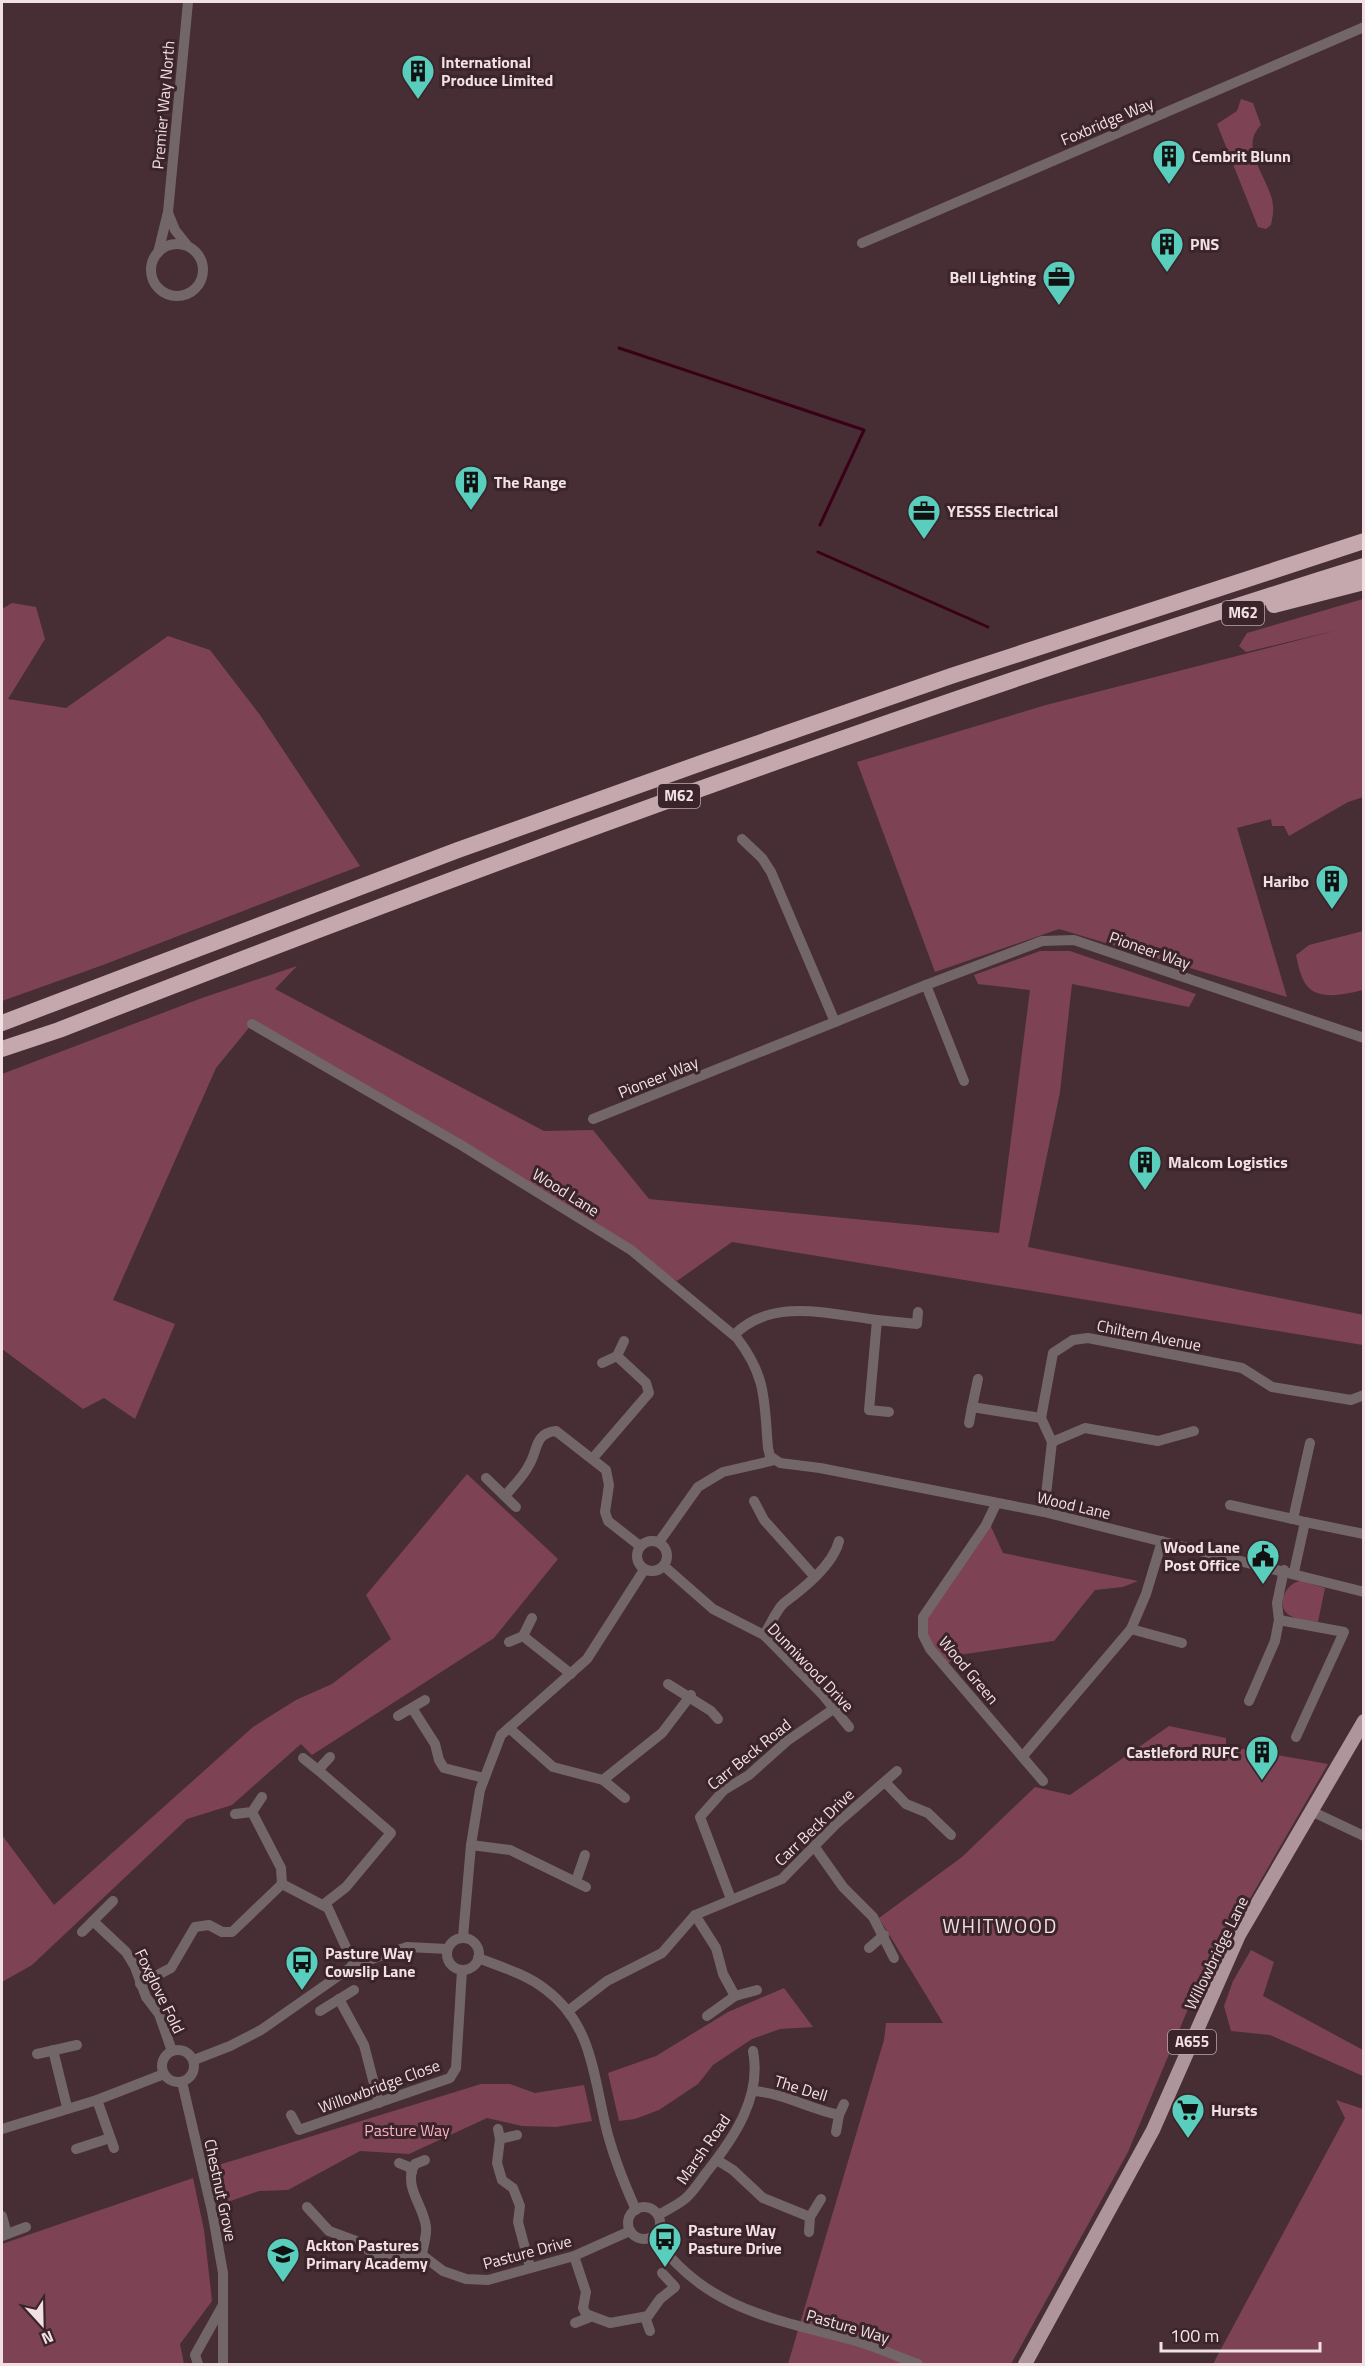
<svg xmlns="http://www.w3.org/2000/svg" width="1365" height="2366" font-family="'Titillium Web',sans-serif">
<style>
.green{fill:#7d4354}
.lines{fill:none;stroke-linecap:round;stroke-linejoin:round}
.stream{stroke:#390017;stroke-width:3}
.minor{stroke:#726669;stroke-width:10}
.major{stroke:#ae959b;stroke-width:14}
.highway{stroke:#c5a7ae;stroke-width:16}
.labels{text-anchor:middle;stroke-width:6;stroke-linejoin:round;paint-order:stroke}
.shield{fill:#3b242a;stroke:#baa8ad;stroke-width:1.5}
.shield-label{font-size:15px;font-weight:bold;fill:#f1e1e5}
.poi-label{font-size:16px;font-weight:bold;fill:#f1e1e5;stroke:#3b242a;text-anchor:start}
.street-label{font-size:16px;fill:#f1e1e5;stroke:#3b242a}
.park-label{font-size:16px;fill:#fab2c4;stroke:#3b242a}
.quarter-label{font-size:20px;letter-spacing:1.5px;fill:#f1e1e5;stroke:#3b242a}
</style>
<rect width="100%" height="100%" fill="#462e34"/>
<g class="green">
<path d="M1241 99 1253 103 1261 125C1237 149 1271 179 1273 206 1274 212 1272 219 1271 225L1266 229 1258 227 1217 124 1237 111Z"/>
<polygon points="1363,599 1363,797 1348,802 1289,836 1284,826 1272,826 1271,819 1237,828 1287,997 1059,929 935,972 857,762 1046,705 1338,630 1246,652 1239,646 1247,633"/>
<polygon points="12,603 36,607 45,639 8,699 66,708 168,636 210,650 260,715 360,866 103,965 2,1001 2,609"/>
<path d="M1363 931V990C1346 994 1316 1002 1305 983 1300 975 1298 964 1296 955L1309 945Z"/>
<polygon points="1040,951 1070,951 1196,994 1189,1007 1072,984 1060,1092 1028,1247 1364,1315 1363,1345 732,1242 677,1281 252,1024 216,1068 113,1300 175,1324 135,1419 104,1398 83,1409 2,1349 2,1074 202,998 297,966 275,989 544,1131 593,1130 649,1199 999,1233 1030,990 978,984 974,975"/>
<polygon points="467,1474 558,1559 494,1638 312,1755 301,1744 232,1805 187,1819 32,1965 2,1982 2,1835 54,1905 253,1727 296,1700 332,1684 391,1639 366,1595"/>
<polygon points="988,1520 1003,1553 1138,1581 1123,1587 1095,1590 1054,1641 959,1655 944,1666 922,1626"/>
<path d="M1301 1581 1325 1588 1318 1622C1309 1620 1291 1620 1285 1611 1277 1599 1289 1582 1301 1581Z"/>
<polygon points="1169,1726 1226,1738 1226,1746 1328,1764 1193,1997 1128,2152 1011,2364 788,2364 884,2040 886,2023 943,2023 879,1918 962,1857 1035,1787 1070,1795"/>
<polygon points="1251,1950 1274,1962 1263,1996 1363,2050 1363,2076 1270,2035 1231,2031 1224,2006 1233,1981"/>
<polygon points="784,1988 813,2027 780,2029 752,2039 713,2065 698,2084 659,2110 635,2119 619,2121 608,2073 656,2056 728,2012"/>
<polygon points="481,2084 510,2084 535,2093 584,2085 592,2121 556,2127 522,2126 487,2118 409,2154 360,2151 288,2190 259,2191 222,2204 212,2167"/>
<polygon points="1336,2100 1363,2109 1363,2364 1213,2364 1345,2118"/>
<polygon points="193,2178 204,2230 212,2301 180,2344 184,2364 2,2364 2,2244"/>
</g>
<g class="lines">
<g class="stream">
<polyline points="619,348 864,430 820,525"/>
<polyline points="818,552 988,627"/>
</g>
<g class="minor">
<polyline points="168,213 175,230 187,245"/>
<polyline points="862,243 1364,27"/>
<circle cx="177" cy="270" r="26"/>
<polyline points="158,253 168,212 188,2"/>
<polyline points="742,839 762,858 771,872 835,1022 926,985"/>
<path d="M252 1024 461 1145 631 1250 737 1338C767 1377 764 1401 768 1448L770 1456 780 1463 820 1468 1044 1512 1364 1592"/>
<polyline points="964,1081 926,985 1042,941 1074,940 1364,1038"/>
<polyline points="593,1119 835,1022"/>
<path d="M734 1335C772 1297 829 1314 877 1320"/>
<polyline points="602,1363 617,1356 624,1341"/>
<polyline points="978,1379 972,1407 1041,1418"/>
<polyline points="889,1412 869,1410 877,1320 917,1324 918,1312"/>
<polyline points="969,1423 972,1407"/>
<polyline points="1052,1442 1085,1428 1158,1441 1194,1431"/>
<polyline points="593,1458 649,1393 646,1383 617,1356"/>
<polyline points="486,1478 516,1507"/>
<path d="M505 1496C513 1486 524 1476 529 1465 538 1451 534 1433 556 1431L606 1470 609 1485 605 1512 608 1521 640 1546"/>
<polyline points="754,1501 764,1520 814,1576"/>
<polyline points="996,1504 986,1525 923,1617 923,1635 930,1649 1043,1781"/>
<polyline points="1230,1505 1293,1519"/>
<polyline points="1044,1512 1052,1442 1041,1418 1053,1353 1073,1340 1088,1338 1242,1368 1272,1387 1351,1400 1364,1395"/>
<polyline points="1305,1522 1293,1519 1310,1443"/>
<circle cx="652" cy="1556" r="15"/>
<polyline points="659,1542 698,1487 723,1472 775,1460"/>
<polyline points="664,1566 713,1609 764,1635 823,1695 849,1727"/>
<polyline points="1294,1572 1305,1522 1364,1534"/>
<polyline points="1279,1620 1344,1632 1296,1737"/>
<polyline points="1131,1629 1182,1643"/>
<path d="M764 1635C770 1626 776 1610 784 1603 804 1588 833 1565 839 1541"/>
<polyline points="523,1636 571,1674"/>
<polyline points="509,1642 523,1636 532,1618"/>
<polyline points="668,1684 711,1711 718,1719"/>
<polyline points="1249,1701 1275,1641 1279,1620 1277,1603 1284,1570"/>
<polyline points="412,1708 435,1744 439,1760 444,1768 484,1778"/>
<polyline points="398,1716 425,1700"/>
<polyline points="509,1728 553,1767 603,1780 662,1733 691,1695"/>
<polyline points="1023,1756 1131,1629 1146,1594 1162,1541"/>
<polyline points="303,1758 318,1770"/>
<polyline points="603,1780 625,1798"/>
<polyline points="885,1782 906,1804 928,1813 951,1835"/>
<polyline points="1311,1811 1364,1836"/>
<polyline points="252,1812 281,1868 282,1884"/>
<polyline points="235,1814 252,1812 262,1797"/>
<polyline points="471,1845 510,1850 586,1887"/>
<polyline points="814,1846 843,1887 873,1917 894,1958"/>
<polyline points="576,1881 585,1855"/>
<polyline points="282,1884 328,1908 354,1965"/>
<polyline points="731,1899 700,1817 724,1790 749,1775 787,1741 832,1710"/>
<polyline points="323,1905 346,1887 391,1833 318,1770 330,1757"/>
<polyline points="695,1915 716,1948 723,1974 735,1996"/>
<polyline points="93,1921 126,1952 135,1967 146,1997 159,2014 172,2051"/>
<polyline points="82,1932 113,1901"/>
<polyline points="463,1937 471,1845 480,1790 501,1735 587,1659 644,1570"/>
<circle cx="463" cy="1954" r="16"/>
<polyline points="869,1948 884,1935"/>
<path d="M478 1958C501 1967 526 1974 545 1989 591 2023 593 2072 605 2123 612 2154 623 2181 636 2210"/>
<polyline points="140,1984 171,1968 195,1927 209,1925 222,1932 232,1932 282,1884"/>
<polyline points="339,1999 364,2045 379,2103"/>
<polyline points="320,2011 354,1990"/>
<polyline points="568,2011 607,1981 662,1953 695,1915 782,1879 836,1824 897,1771"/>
<polyline points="707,2016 735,1996 757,1990"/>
<circle cx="178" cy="2066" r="16"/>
<polyline points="53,2050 67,2107"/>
<polyline points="37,2054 77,2045"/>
<polyline points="194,2060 230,2046 261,2030 354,1965 407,1947 447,1949"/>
<polyline points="182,2082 212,2211 223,2273 223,2364"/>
<path d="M754 2091C786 2094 807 2108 839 2115"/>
<polyline points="97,2100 114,2148"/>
<polyline points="291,2115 299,2130 450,2078 456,2068 462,1970"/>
<polyline points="2,2129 97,2100 164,2074"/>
<polyline points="498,2129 500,2139 497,2163 502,2180 513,2188 520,2206 518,2222 530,2267"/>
<polyline points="836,2132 839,2115 844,2104"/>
<polyline points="500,2139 517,2135"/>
<polyline points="76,2149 110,2138"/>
<polyline points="717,2160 733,2170 763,2198 810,2217"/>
<polyline points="399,2163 409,2167 412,2172"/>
<polyline points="307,2207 329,2231 356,2241 378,2257 422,2255 443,2271 466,2279 488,2280 574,2256 630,2231"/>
<circle cx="644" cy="2223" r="16"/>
<path d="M658 2215C667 2210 678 2205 686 2198 694 2191 700 2181 706 2173 734 2138 762 2097 753 2051"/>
<polyline points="2,2216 7,2234"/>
<polyline points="809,2232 810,2217 821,2199"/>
<polyline points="2,2236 26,2227"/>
<path d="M654 2236C702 2307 772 2319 849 2339 872 2345 896 2356 918 2364"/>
<path d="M422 2255C423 2246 427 2236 426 2227 424 2206 402 2185 415 2164L425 2160"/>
<polyline points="574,2256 586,2292 583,2308 586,2314 610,2323 648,2316 660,2299 675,2287 662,2273"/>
<polyline points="645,2317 650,2331"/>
<polyline points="575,2323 590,2317"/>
<polyline points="198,2364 195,2355 223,2305"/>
</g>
<polyline class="major" points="1025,2364 1153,2130 1239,1935 1364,1721"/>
<g class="highway">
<polyline points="1274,605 1364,582"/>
<polyline points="2,1023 458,850 707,761 951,676 1364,541"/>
<path d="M2 1049 59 1030C489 862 923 703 1364 566"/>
</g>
</g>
<defs>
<symbol id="building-pin" viewBox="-11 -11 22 30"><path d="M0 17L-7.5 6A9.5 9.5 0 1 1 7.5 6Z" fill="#5acebd" stroke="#3b242a"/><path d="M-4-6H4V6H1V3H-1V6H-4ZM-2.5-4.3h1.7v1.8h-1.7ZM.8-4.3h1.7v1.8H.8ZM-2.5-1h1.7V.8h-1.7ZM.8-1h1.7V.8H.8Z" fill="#111"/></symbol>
<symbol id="office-pin" viewBox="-11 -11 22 30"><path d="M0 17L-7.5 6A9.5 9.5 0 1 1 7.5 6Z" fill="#5acebd" stroke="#3b242a"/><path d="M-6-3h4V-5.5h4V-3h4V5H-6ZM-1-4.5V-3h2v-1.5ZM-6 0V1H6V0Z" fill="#111"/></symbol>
<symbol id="civic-pin" viewBox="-11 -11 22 30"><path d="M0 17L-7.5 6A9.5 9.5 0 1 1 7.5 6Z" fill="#5acebd" stroke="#3b242a"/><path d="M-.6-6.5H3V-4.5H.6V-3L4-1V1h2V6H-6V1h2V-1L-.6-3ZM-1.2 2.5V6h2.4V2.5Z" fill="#111"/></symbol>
<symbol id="bus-pin" viewBox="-11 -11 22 30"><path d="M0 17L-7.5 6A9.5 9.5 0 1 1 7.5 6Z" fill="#5acebd" stroke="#3b242a"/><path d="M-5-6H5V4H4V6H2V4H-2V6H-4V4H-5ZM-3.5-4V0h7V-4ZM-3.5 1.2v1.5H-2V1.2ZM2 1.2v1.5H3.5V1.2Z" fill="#111"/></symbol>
<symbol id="supermarket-pin" viewBox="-11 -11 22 30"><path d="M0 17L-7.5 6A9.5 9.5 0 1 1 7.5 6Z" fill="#5acebd" stroke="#3b242a"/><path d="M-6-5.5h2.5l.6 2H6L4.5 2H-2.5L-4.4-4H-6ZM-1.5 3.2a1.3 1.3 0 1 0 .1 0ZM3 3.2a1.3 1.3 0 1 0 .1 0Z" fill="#111"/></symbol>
<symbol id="school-pin" viewBox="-11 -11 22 30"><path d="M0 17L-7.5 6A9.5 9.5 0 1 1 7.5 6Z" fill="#5acebd" stroke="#3b242a"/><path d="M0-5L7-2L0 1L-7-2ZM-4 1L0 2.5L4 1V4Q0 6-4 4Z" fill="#111"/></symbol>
</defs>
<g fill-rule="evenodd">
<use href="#building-pin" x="399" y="52" width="38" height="52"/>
<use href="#building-pin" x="1150" y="137" width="38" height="52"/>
<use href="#building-pin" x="1148" y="225" width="38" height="52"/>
<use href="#office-pin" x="1040" y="258" width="38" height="52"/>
<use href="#building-pin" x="452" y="463" width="38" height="52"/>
<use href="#office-pin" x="905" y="492" width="38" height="52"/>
<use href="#building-pin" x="1313" y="862" width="38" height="52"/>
<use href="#building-pin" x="1126" y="1143" width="38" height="52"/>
<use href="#civic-pin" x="1244" y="1537" width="38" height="52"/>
<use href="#building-pin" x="1243" y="1733" width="38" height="52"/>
<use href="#bus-pin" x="283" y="1943" width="38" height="52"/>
<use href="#supermarket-pin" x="1169" y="2091" width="38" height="52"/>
<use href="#bus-pin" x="646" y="2220" width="38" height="52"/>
<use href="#school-pin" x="264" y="2235" width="38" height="52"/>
</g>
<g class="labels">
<g class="shield">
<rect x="1222" y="601" width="42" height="24" rx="4.5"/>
<rect x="658" y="784" width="42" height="24" rx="4.5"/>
<rect x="1168" y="2030" width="48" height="24" rx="4.5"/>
</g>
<g class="shield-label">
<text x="1243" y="618">M62</text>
<text x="679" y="801">M62</text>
<text x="1192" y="2047">A655</text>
</g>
<g class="poi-label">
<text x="441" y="68">International<tspan x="441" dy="18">Produce Limited</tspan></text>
<text x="1192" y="162">Cembrit Blunn</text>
<text x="1190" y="250">PNS</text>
<text x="1036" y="283" text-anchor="end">Bell Lighting</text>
<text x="494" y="488">The Range</text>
<text x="947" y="517">YESSS Electrical</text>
<text x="1309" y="887" text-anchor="end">Haribo</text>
<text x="1168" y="1168">Malcom Logistics</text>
<text x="1240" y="1553" text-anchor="end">Wood Lane<tspan x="1240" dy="18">Post Office</tspan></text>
<text x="1239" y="1758" text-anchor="end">Castleford RUFC</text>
<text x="325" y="1959">Pasture Way<tspan x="325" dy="18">Cowslip Lane</tspan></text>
<text x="1211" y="2116">Hursts</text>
<text x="688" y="2236">Pasture Way<tspan x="688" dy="18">Pasture Drive</tspan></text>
<text x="306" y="2251">Ackton Pastures<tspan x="306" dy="18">Primary Academy</tspan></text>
</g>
<g class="street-label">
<text transform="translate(163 105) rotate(-85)" y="6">Premier Way North</text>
<text transform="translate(1107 121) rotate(-23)" y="6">Foxbridge Way</text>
<text transform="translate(1150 950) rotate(19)" y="6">Pioneer Way</text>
<text transform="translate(658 1077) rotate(-22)" y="6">Pioneer Way</text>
<text transform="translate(566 1192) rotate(32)" y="6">Wood Lane</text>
<text transform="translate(1149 1335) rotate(11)" y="6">Chiltern Avenue</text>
<text transform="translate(1074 1505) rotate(13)" y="6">Wood Lane</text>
<text transform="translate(811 1667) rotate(46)" y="6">Dunniwood Drive</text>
<text transform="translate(969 1670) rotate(50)" y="6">Wood Green</text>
<text transform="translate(749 1754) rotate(-39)" y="6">Carr Beck Road</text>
<text transform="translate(814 1827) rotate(-44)" y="6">Carr Beck Drive</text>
<text transform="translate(1216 1953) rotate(-64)" y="6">Willowbridge Lane</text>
<text transform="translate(160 1991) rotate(64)" y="6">Foxglove Fold</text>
<text transform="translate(379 2086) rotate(-20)" y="6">Willowbridge Close</text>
<text transform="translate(801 2088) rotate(17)" y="6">The Dell</text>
<text transform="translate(703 2149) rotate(-55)" y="6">Marsh Road</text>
<text transform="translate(221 2190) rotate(78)" y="6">Chestnut Grove</text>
<text transform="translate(527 2252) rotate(-15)" y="6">Pasture Drive</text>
<text transform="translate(848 2326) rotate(16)" y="6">Pasture Way</text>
</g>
<g class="park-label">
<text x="407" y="2136">Pasture Way</text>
</g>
<g class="quarter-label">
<text x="1000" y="1933">WHITWOOD</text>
</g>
</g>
<rect width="1365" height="2366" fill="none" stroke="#f1e1e5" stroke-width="6"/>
<g transform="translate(42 2324) rotate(158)" stroke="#3b242a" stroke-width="4.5" paint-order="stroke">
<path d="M0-4.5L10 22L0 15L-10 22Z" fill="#f1e1e5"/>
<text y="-9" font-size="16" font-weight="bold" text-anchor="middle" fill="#f1e1e5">N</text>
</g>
<path d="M1161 2342v9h159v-9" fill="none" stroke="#f1e1e5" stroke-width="3"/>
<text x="1170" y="2342" font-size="18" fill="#f1e1e5" stroke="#3b242a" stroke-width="4.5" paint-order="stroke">100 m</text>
</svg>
